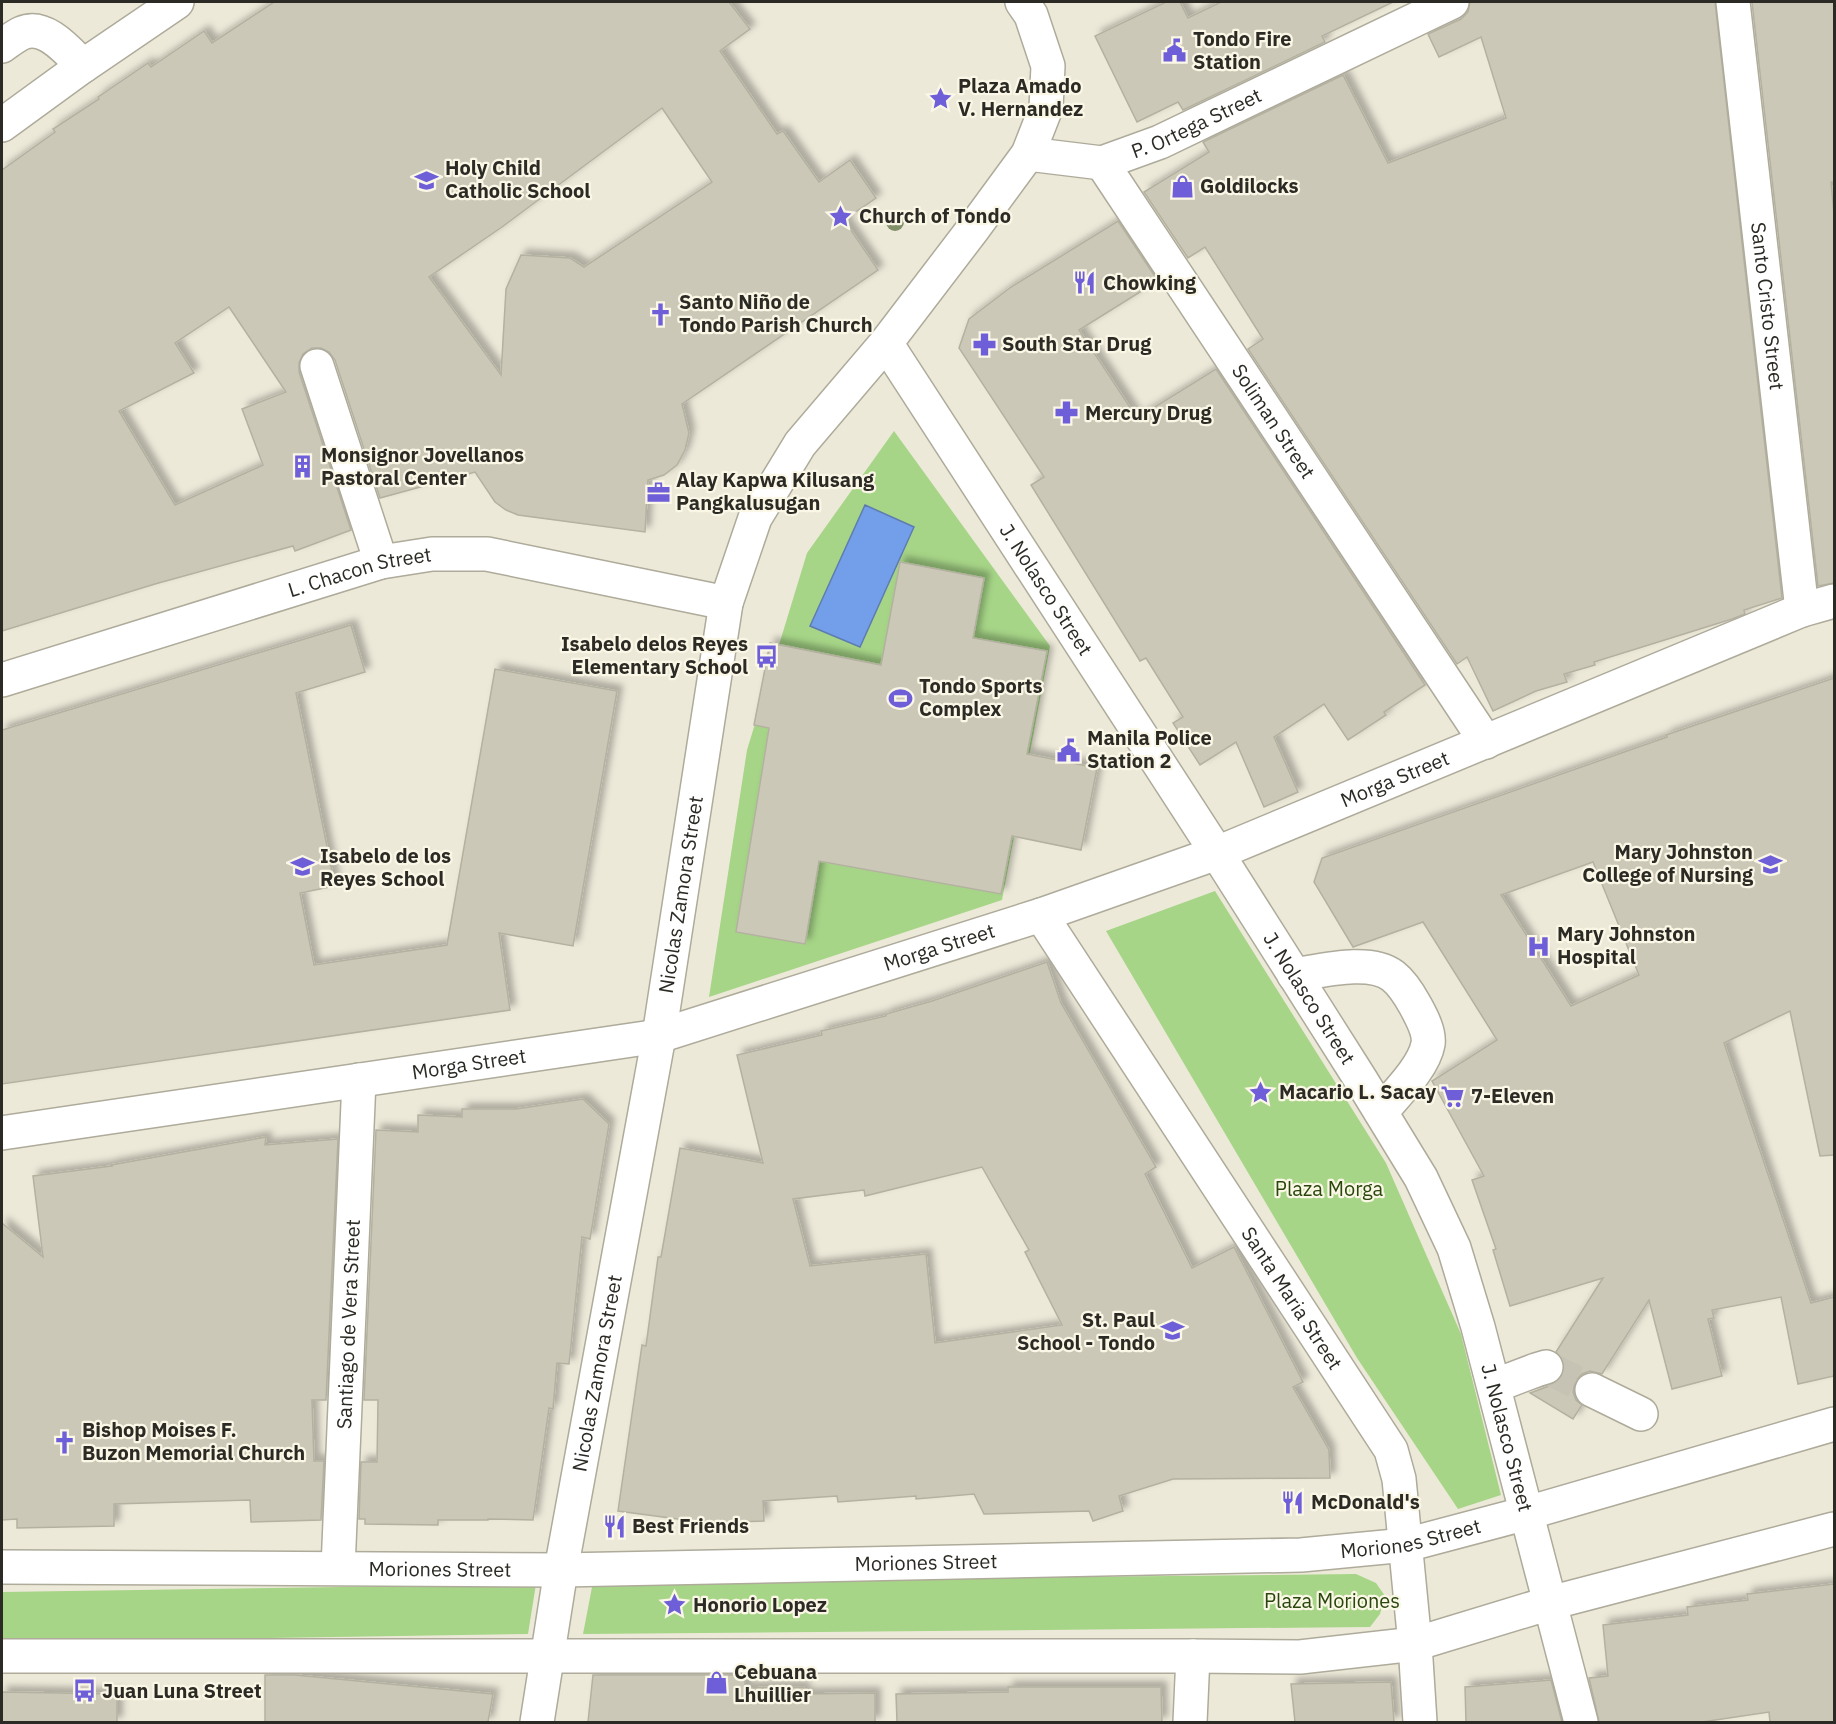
<svg xmlns="http://www.w3.org/2000/svg" width="1836" height="1724" font-family="'IBM Plex Sans',sans-serif">
<style>
.green{fill:#a6d587}
.water{fill:#739fea;stroke:#5e7caf;stroke-width:1.5}
.building{fill:#cbc8b8;stroke:#b4b1a1;stroke-width:1.5;fill-rule:evenodd;filter:url(#shadow)}
.lines{fill:none;stroke-linecap:round;stroke-linejoin:round}
.minor-tunnel{stroke:#c6c3b5;stroke-width:33;stroke-dasharray:33 16;stroke-linecap:butt}
.minor-casing{stroke:#aeab9b;stroke-width:36}
.major-casing{stroke:#aeab9b;stroke-width:36}
.minor{stroke:#fff;stroke-width:33}
.major{stroke:#fff;stroke-width:33}
.tree{fill:#819069}
.labels{text-anchor:middle;stroke-width:4.5;stroke-linejoin:round;paint-order:stroke}
.poi-label{font-size:20px;font-weight:bold;fill:#2c2a24;stroke:#fbf7e6;text-anchor:start}
.street-label{font-size:20px;fill:#2c2a24;stroke:#fbf7e6}
.park-label{font-size:20px;fill:#29470d;stroke:#fbf7e6}
</style>
<defs>
<filter id="shadow"><feDropShadow dx="5.5" dy="-5.5" stdDeviation="3" flood-color="#0004"/></filter>
</defs>
<rect width="100%" height="100%" fill="#ede9d9"/>
<g class="green">
<polygon points="894,431 1050,646 1002,900 709,997 747,750 807,553"/>
<polygon points="1215,891 1386,1163 1461,1334 1501,1495 1458,1509 1357,1358 1106,931"/>
<polygon points="1356,1574 1376,1583 1385,1596 1380,1614 1370,1627 583,1634 593,1582"/>
<polygon points="536,1584 528,1634 2,1642 2,1592"/>
</g>
<polygon class="water" points="865,505 914,527 860,647 810,626"/>
<g class="building">
<path d="M274 2H729L750 29 720 51 777 134 783 131 819 182 850 160 876 198 844 220 878 270 682 404 689 433 685 450 677 465 664 475 648 480 645 532 518 515 506 510 495 502 475 472 380 498 335 360 329 352 321 348H312L303 354 299 363V372L351 530 295 551 293 546 155 584 2 631V170L55 132 53 129 99 99 98 97 148 63 151 67 204 31 212 43ZM662 108 712 182 584 267 570 258 521 255 506 289 501 375 429 277 502 227ZM229 307 286 392 242 409 263 465 175 505 119 411 194 373 175 343Z"/>
<polygon points="1166,2 1180,2 1188,18 1221,2 1393,2 1322,36 1325,42 1183,110 1178,102 1137,122 1095,36"/>
<polygon points="1470,2 1715,2 1782,598 1744,610 1745,614 1732,619 1594,662 1595,665 1564,674 1567,682 1536,691 1493,711 1467,657 1457,664 1248,349 1263,339 1205,247 1188,258 1144,192 1209,152 1203,142 1343,75 1388,163 1506,118 1481,37 1439,57 1428,34 1461,19 1468,12"/>
<polygon points="1752,2 1834,2 1834,182 1831,182 1834,214 1834,583 1818,586"/>
<polygon points="1118,221 1156,278 1156,282 1079,330 1137,418 1216,369 1425,685 1384,712 1386,715 1348,740 1324,704 1274,737 1298,792 1264,807 1236,742 1200,765 1173,723 1183,717 1146,658 1140,661 1031,485 1044,477 959,348 969,319 1011,287"/>
<polygon points="900,562 984,578 973,638 1047,651 1027,754 1097,768 1081,850 1012,836 1001,894 819,861 805,944 736,932 769,728 754,725 770,643 881,665"/>
<polygon points="351,625 365,672 296,693 335,886 300,893 314,965 447,945 495,669 617,691 573,946 499,933 510,1010 2,1084 2,730"/>
<path d="M1834 678V1155L1820 1156 1790 1011 1724 1043 1811 1303 1834 1297V1376L1798 1384 1781 1297 1712 1310 1714 1318 1708 1319 1722 1376 1672 1389 1649 1300 1602 1374 1590 1371 1582 1374 1575 1381 1573 1392 1576 1400 1582 1405 1573 1419 1530 1393 1552 1385 1560 1379 1564 1371V1362L1556 1352 1603 1278 1510 1306 1493 1250 1496 1249 1472 1180 1484 1176 1432 1081 1497 1040 1423 922 1353 947 1314 882 1322 858 1667 737 1666 735ZM1593 862 1639 975 1571 1006 1501 895Z"/>
<path d="M1047 962 1061 1003 1156 1167 1145 1174 1192 1268 1234 1247 1303 1382 1293 1387 1329 1450 1330 1478 1173 1479 1119 1496 1123 1511 1093 1521 1089 1511 984 1514 974 1494 916 1499V1496L838 1502 837 1496 763 1501 764 1521 708 1523 618 1511 642 1345 646 1346 658 1257H661L680 1148 763 1163 737 1055 822 1035 821 1031 886 1016V1014L932 1001ZM982 1167 1029 1250 1025 1252 1062 1325 935 1343 926 1254 810 1266 793 1199 864 1190 865 1196Z"/>
<polygon points="583,1099 609,1124 590,1239 582,1237 569,1364 557,1363 553,1409 549,1408 533,1520 488,1519 488,1520 438,1520 438,1525 365,1524 365,1519 359,1519 361,1462 377,1462 378,1400 364,1400 376,1130 418,1132 418,1115 462,1117 462,1109 516,1109"/>
<polygon points="266,1137 265,1145 338,1139 326,1400 312,1400 314,1461 324,1461 321,1520 251,1522 250,1500 114,1504 114,1526 17,1528 17,1519 2,1520 2,1223 43,1257 33,1176 112,1166 111,1165"/>
<polygon points="1834,1584 1834,1722 1770,1722 1769,1712 1702,1722 1599,1722 1589,1678 1608,1676 1603,1625 1688,1615 1687,1607 1748,1600 1747,1594"/>
<polygon points="265,1675 295,1675 493,1694 488,1722 265,1722"/>
<polygon points="593,1675 745,1675 745,1688 804,1687 804,1694 875,1693 875,1722 588,1722"/>
<polygon points="1551,1680 1562,1722 1466,1722 1465,1687"/>
<polygon points="1391,1682 1394,1722 1295,1722 1291,1684"/>
<polygon points="1008,1687 1161,1687 1162,1722 897,1722 896,1694 1008,1692"/>
<polygon points="2,1692 117,1694 117,1722 2,1722"/>
</g>
<g class="lines">
<polyline class="minor-tunnel" points="1546,1367 1592,1390"/>
<defs>
<g id="minor">
<path id="s1" d="M1733 2 1802 610"/>
<path d="M2 46C8 42 15 36 22 33 45 23 68 51 83 66"/>
<polyline points="2,125 83,66 177,2"/>
<path id="s2" d="M1028 154 1102 163 1160 142 1452 2"/>
<path id="s3" d="M1102 163 1486 742"/>
<path id="s4" d="M886 343 1217 853 1361 1080 1421 1178 1454 1248 1478 1327 1581 1722"/>
<polyline points="317,366 381,562"/>
<path id="s5" d="M2 680 381 562 432 554H487L726 603"/>
<path id="s6" d="M1041 915 1391 1450 1399 1479 1415 1644 1420 1722"/>
<path d="M1294 975C1321 971 1370 958 1393 976 1402 983 1410 996 1415 1005 1421 1016 1430 1032 1428 1044 1424 1067 1396 1094 1381 1112"/>
<path id="s7" d="M2 1133 659 1036 1041 915 1217 853 1802 610 1834 601"/>
<polyline points="1494,1386 1536,1370 1546,1367"/>
<polyline points="1592,1390 1641,1414"/>
<path id="s8" d="M338 1568 359 1080"/>
<path id="s9" d="M561 1570 659 1036 726 603 755 518 800 444 886 343 973 229 1028 154 1046 108 1048 66 1031 15 1022 2"/>
<polyline points="1190,1722 1193,1656"/>
</g>
<g id="major">
<path id="s10" d="M2 1567 561 1570 1301 1555 1406 1545 1527 1513 1834 1424"/>
<polyline points="2,1656 1193,1656 1300,1657 1415,1644 1550,1603 1834,1529"/>
<polyline points="537,1722 561,1570"/>
</g>
</defs>
<use href="#minor" class="minor-casing"/>
<use href="#major" class="major-casing"/>
<use href="#minor" class="minor"/>
<use href="#major" class="major"/>
</g>
<circle class="tree" cx="895" cy="222" r="9"/>
<defs>
<symbol id="civic-bare" viewBox="-9 -9 18 18"><path d="M-.6-6.5H3V-4.5H.6V-3L4-1V1h2V6H-6V1h2V-1L-.6-3ZM-1.2 2.5V6h2.4V2.5Z" fill="#6e5fd9" stroke="#fbf7e6" stroke-width="2.5" paint-order="stroke"/></symbol>
<symbol id="sight-bare" viewBox="-9 -9 18 18"><path d="M0-6L1.8-2.2L6-1.7L2.9 1.2L3.7 5.4L0 3.3L-3.7 5.4L-2.9 1.2L-6-1.7L-1.8-2.2Z" fill="#6e5fd9" stroke="#fbf7e6" stroke-width="2.5" paint-order="stroke"/></symbol>
<symbol id="school-bare" viewBox="-9 -9 18 18"><path d="M0-5L7-2L0 1L-7-2ZM-4 1L0 2.5L4 1V4Q0 6-4 4Z" fill="#6e5fd9" stroke="#fbf7e6" stroke-width="2.5" paint-order="stroke"/></symbol>
<symbol id="shop-bare" viewBox="-9 -9 18 18"><path d="M-5-2.5h2.3a2.7 3.5 0 0 1 5.4 0H5L5.5 6h-11ZM-1.5-2.5h3a1.5 2.3 0 0 0-3 0Z" fill="#6e5fd9" stroke="#fbf7e6" stroke-width="2.5" paint-order="stroke"/></symbol>
<symbol id="restaurant-bare" viewBox="-9 -9 18 18"><path d="M-5-6h1v4h1v-4h1v4h1v-4h1v5L-1.5 .5V6h-2V.5L-5-1ZM5-6V6H3V1.5H1.5Q1.5-4 5-6Z" fill="#6e5fd9" stroke="#fbf7e6" stroke-width="2.5" paint-order="stroke"/></symbol>
<symbol id="church-bare" viewBox="-9 -9 18 18"><path d="M-1.2-6h2.4v3.5h3.3v2.4h-3.3V6h-2.4V-.1h-3.3v-2.4h3.3Z" fill="#6e5fd9" stroke="#fbf7e6" stroke-width="2.5" paint-order="stroke"/></symbol>
<symbol id="pharmacy-bare" viewBox="-9 -9 18 18"><path d="M-2-6h4v4h4v4h-4v4h-4v-4h-4v-4h4Z" fill="#6e5fd9" stroke="#fbf7e6" stroke-width="2.5" paint-order="stroke"/></symbol>
<symbol id="building-bare" viewBox="-9 -9 18 18"><path d="M-4-6H4V6H1V3H-1V6H-4ZM-2.5-4.3h1.7v1.8h-1.7ZM.8-4.3h1.7v1.8H.8ZM-2.5-1h1.7V.8h-1.7ZM.8-1h1.7V.8H.8Z" fill="#6e5fd9" stroke="#fbf7e6" stroke-width="2.5" paint-order="stroke"/></symbol>
<symbol id="office-bare" viewBox="-9 -9 18 18"><path d="M-6-3h4V-5.5h4V-3h4V5H-6ZM-1-4.5V-3h2v-1.5ZM-6 0V1H6V0Z" fill="#6e5fd9" stroke="#fbf7e6" stroke-width="2.5" paint-order="stroke"/></symbol>
<symbol id="bus-bare" viewBox="-9 -9 18 18"><path d="M-5-6H5V4H4V6H2V4H-2V6H-4V4H-5ZM-3.5-4V0h7V-4ZM-3.5 1.2v1.5H-2V1.2ZM2 1.2v1.5H3.5V1.2Z" fill="#6e5fd9" stroke="#fbf7e6" stroke-width="2.5" paint-order="stroke"/></symbol>
<symbol id="stadium-bare" viewBox="-9 -9 18 18"><path d="M0-5a6.5 5 0 1 0 0 10a6.5 5 0 1 0 0-10ZM-3.5-1.8h7v3.6h-7Z" fill="#6e5fd9" stroke="#fbf7e6" stroke-width="2.5" paint-order="stroke"/></symbol>
<symbol id="university-bare" viewBox="-9 -9 18 18"><path d="M0-5L7-2L0 1L-7-2ZM-4 1L0 2.5L4 1V4Q0 6-4 4Z" fill="#6e5fd9" stroke="#fbf7e6" stroke-width="2.5" paint-order="stroke"/></symbol>
<symbol id="hospital-bare" viewBox="-9 -9 18 18"><path d="M-5-5h3v3.5h4V-5h3V5h-3V1.5h-4V5h-3Z" fill="#6e5fd9" stroke="#fbf7e6" stroke-width="2.5" paint-order="stroke"/></symbol>
<symbol id="supermarket-bare" viewBox="-9 -9 18 18"><path d="M-6-5.5h2.5l.6 2H6L4.5 2H-2.5L-4.4-4H-6ZM-1.5 3.2a1.3 1.3 0 1 0 .1 0ZM3 3.2a1.3 1.3 0 1 0 .1 0Z" fill="#6e5fd9" stroke="#fbf7e6" stroke-width="2.5" paint-order="stroke"/></symbol>
</defs>
<g fill-rule="evenodd">
<use href="#civic-bare" x="1158" y="34" width="33" height="33"/>
<use href="#sight-bare" x="924" y="82" width="33" height="33"/>
<use href="#school-bare" x="410" y="164" width="33" height="33"/>
<use href="#shop-bare" x="1166" y="170" width="33" height="33"/>
<use href="#sight-bare" x="824" y="200" width="33" height="33"/>
<use href="#restaurant-bare" x="1068" y="266" width="33" height="33"/>
<use href="#church-bare" x="644" y="298" width="33" height="33"/>
<use href="#pharmacy-bare" x="968" y="328" width="33" height="33"/>
<use href="#pharmacy-bare" x="1050" y="396" width="33" height="33"/>
<use href="#building-bare" x="286" y="450" width="33" height="33"/>
<use href="#office-bare" x="642" y="476" width="33" height="33"/>
<use href="#bus-bare" x="750" y="640" width="33" height="33"/>
<use href="#stadium-bare" x="884" y="682" width="33" height="33"/>
<use href="#civic-bare" x="1052" y="734" width="33" height="33"/>
<use href="#university-bare" x="1754" y="848" width="33" height="33"/>
<use href="#school-bare" x="286" y="850" width="33" height="33"/>
<use href="#hospital-bare" x="1522" y="930" width="33" height="33"/>
<use href="#sight-bare" x="1244" y="1076" width="33" height="33"/>
<use href="#supermarket-bare" x="1436" y="1080" width="33" height="33"/>
<use href="#school-bare" x="1156" y="1314" width="33" height="33"/>
<use href="#church-bare" x="48" y="1426" width="33" height="33"/>
<use href="#restaurant-bare" x="1276" y="1486" width="33" height="33"/>
<use href="#restaurant-bare" x="598" y="1510" width="33" height="33"/>
<use href="#sight-bare" x="658" y="1588" width="33" height="33"/>
<use href="#shop-bare" x="700" y="1666" width="33" height="33"/>
<use href="#bus-bare" x="68" y="1674" width="33" height="33"/>
</g>
<g class="labels">
<g class="poi-label">
<text x="1193" y="46">Tondo Fire<tspan x="1193" dy="23">Station</tspan></text>
<text x="958" y="93">Plaza Amado<tspan x="958" dy="23">V. Hernandez</tspan></text>
<text x="445" y="175">Holy Child<tspan x="445" dy="23">Catholic School</tspan></text>
<text x="1200" y="193">Goldilocks</text>
<text x="859" y="223">Church of Tondo</text>
<text x="1103" y="290">Chowking</text>
<text x="679" y="309">Santo Niño de<tspan x="679" dy="23">Tondo Parish Church</tspan></text>
<text x="1002" y="351">South Star Drug</text>
<text x="1085" y="420">Mercury Drug</text>
<text x="321" y="462">Monsignor Jovellanos<tspan x="321" dy="23">Pastoral Center</tspan></text>
<text x="676" y="487">Alay Kapwa Kilusang<tspan x="676" dy="23">Pangkalusugan</tspan></text>
<text x="748" y="651" text-anchor="end">Isabelo delos Reyes<tspan x="748" dy="23">Elementary School</tspan></text>
<text x="919" y="693">Tondo Sports<tspan x="919" dy="23">Complex</tspan></text>
<text x="1087" y="745">Manila Police<tspan x="1087" dy="23">Station 2</tspan></text>
<text x="1753" y="859" text-anchor="end">Mary Johnston<tspan x="1753" dy="23">College of Nursing</tspan></text>
<text x="320" y="863">Isabelo de los<tspan x="320" dy="23">Reyes School</tspan></text>
<text x="1557" y="941">Mary Johnston<tspan x="1557" dy="23">Hospital</tspan></text>
<text x="1279" y="1099">Macario L. Sacay</text>
<text x="1471" y="1103">7-Eleven</text>
<text x="1155" y="1327" text-anchor="end">St. Paul<tspan x="1155" dy="23">School - Tondo</tspan></text>
<text x="82" y="1437">Bishop Moises F.<tspan x="82" dy="23">Buzon Memorial Church</tspan></text>
<text x="1311" y="1509">McDonald's</text>
<text x="632" y="1533">Best Friends</text>
<text x="693" y="1612">Honorio Lopez</text>
<text x="734" y="1679">Cebuana<tspan x="734" dy="23">Lhuillier</tspan></text>
<text x="102" y="1698">Juan Luna Street</text>
</g>
<g class="street-label">
<text dy="7" stroke="none"><textPath href="#s2" startOffset="177">P. Ortega Street</textPath></text>
<text dy="7" stroke="none"><textPath href="#s1" startOffset="306">Santo Cristo Street</textPath></text>
<text dy="7" stroke="none"><textPath href="#s3" startOffset="310">Soliman Street</textPath></text>
<text dy="7" stroke="none"><textPath href="#s5" startOffset="374">L. Chacon Street</textPath></text>
<text dy="7" stroke="none"><textPath href="#s4" startOffset="294">J. Nolasco Street</textPath></text>
<text dy="7" stroke="none"><textPath href="#s7" startOffset="1444">Morga Street</textPath></text>
<text dy="7" stroke="none"><textPath href="#s9" startOffset="686">Nicolas Zamora Street</textPath></text>
<text dy="7" stroke="none"><textPath href="#s7" startOffset="958">Morga Street</textPath></text>
<text dy="7" stroke="none"><textPath href="#s4" startOffset="780">J. Nolasco Street</textPath></text>
<text dy="7" stroke="none"><textPath href="#s7" startOffset="472">Morga Street</textPath></text>
<text dy="7" stroke="none"><textPath href="#s6" startOffset="458">Santa Maria Street</textPath></text>
<text dy="7" stroke="none"><textPath href="#s8" startOffset="244">Santiago de Vera Street</textPath></text>
<text dy="7" stroke="none"><textPath href="#s9" startOffset="200">Nicolas Zamora Street</textPath></text>
<text dy="7" stroke="none"><textPath href="#s4" startOffset="1266">J. Nolasco Street</textPath></text>
<text dy="7" stroke="none"><textPath href="#s10" startOffset="1410">Moriones Street</textPath></text>
<text dy="7" stroke="none"><textPath href="#s10" startOffset="924">Moriones Street</textPath></text>
<text dy="7" stroke="none"><textPath href="#s10" startOffset="438">Moriones Street</textPath></text>
</g>
<g class="park-label">
<text x="1329" y="1196">Plaza Morga</text>
<text x="1332" y="1608">Plaza Moriones</text>
</g>
</g>
<rect width="1836" height="1724" fill="none" stroke="#2c2a24" stroke-width="6"/>
</svg>
